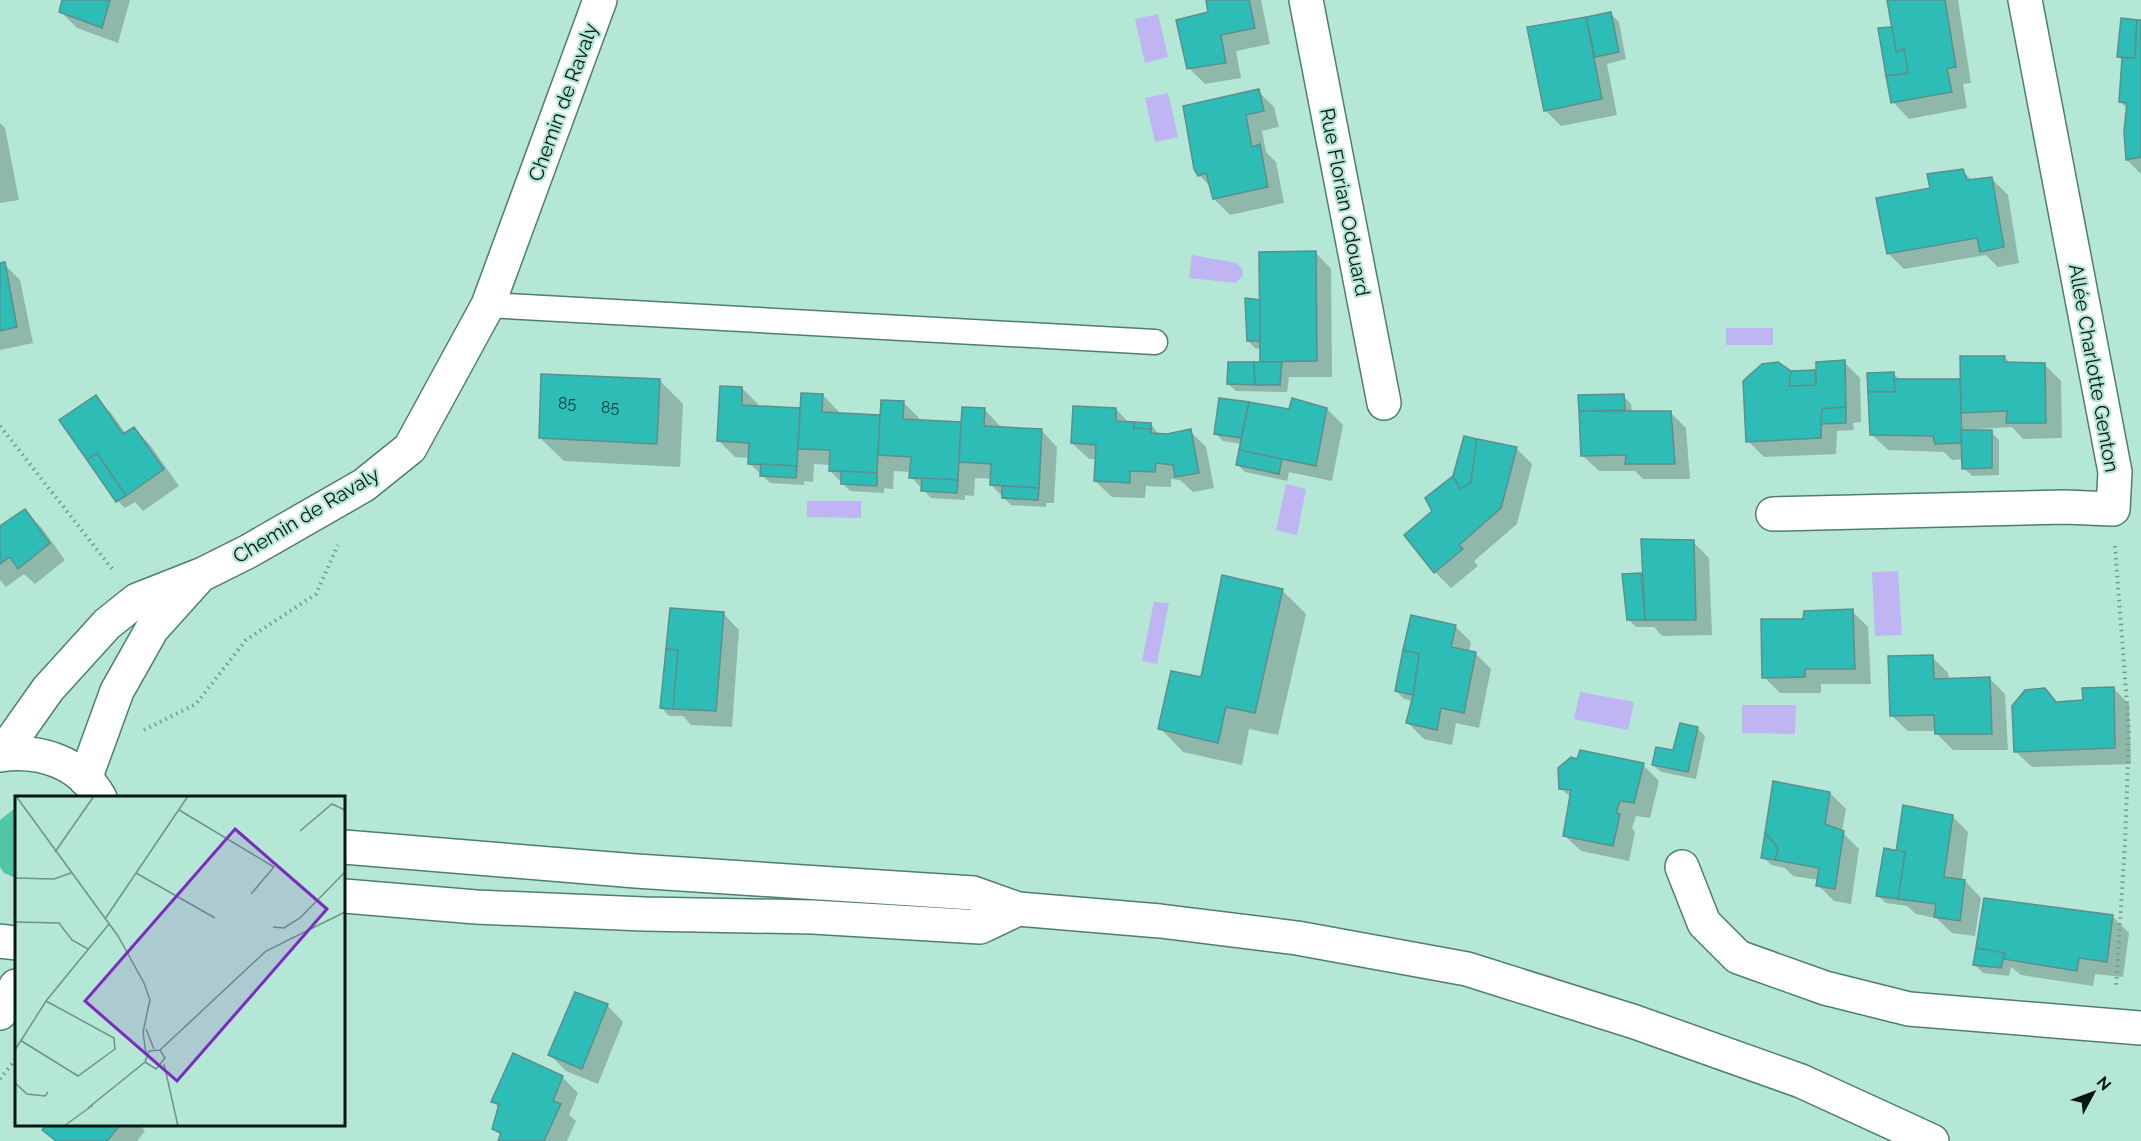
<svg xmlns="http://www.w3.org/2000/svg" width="2141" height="1141" font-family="Raleway,sans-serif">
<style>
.green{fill:#50c6a4}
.water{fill:#bfb5f2}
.shadow{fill:#0003}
.building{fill:#2ebcb7;stroke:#5a908d;stroke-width:1.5}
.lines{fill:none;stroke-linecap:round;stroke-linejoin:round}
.service-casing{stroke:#4f7e6f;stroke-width:27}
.minor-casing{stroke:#4f7e6f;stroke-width:36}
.tertiary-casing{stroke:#4f7e6f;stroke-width:36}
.secondary-casing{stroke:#4f7e6f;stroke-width:36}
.path{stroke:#739b8d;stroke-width:4;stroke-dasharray:1.5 4.5;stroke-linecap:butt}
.service{stroke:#fff;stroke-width:24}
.minor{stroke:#fff;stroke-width:33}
.tertiary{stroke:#fff;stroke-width:33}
.secondary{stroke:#fff;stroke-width:33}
.labels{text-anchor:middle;stroke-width:4.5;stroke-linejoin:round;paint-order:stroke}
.number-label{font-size:16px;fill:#0f413c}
.street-label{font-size:20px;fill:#051813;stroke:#b4e7d5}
.inset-road{fill:none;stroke:#6e9487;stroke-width:1.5}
.view{fill:#7b2cbf;fill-opacity:0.15;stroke:#7b2cbf;stroke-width:3}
.inset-edge{fill:none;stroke:#051813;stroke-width:3}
</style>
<rect width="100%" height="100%" fill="#b4e7d5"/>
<polygon class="green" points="14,809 16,809 16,878 4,873 0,867 0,820"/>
<g class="water">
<polygon points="1158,14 1168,57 1145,63 1135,19"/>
<polygon points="1168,93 1178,137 1155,142 1145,98"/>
<polygon points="1192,255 1236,263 1243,270 1242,277 1235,283 1189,278"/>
<rect x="1726" y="328" width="47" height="17"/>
<polygon points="1286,484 1306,489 1297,535 1276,530"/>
<polygon points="807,501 861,501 861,518 807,517"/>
<polygon points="1898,571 1902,635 1875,636 1872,572"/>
<polygon points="1154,602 1169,603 1157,664 1142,661"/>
<polygon points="1580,692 1634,702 1628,730 1574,719"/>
<polygon points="1742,705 1796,705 1795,734 1742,733"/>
</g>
<g class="shadow">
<polygon points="64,0 130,0 118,43 77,28 61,12"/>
<polygon points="1207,0 1261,0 1270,44 1236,51 1241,78 1205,84 1189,68 1210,14"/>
<polygon points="1888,0 1958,0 1971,83 1963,84 1967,108 1909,119 1893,102 1893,28"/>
<polygon points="1611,14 1619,22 1626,59 1607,64 1617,115 1561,126 1545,110 1529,29"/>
<polygon points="2141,22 2141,174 2127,160 2128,109 2120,102 2123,61 2118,56"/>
<polygon points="1258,91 1274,107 1279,127 1262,131 1266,152 1276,162 1284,203 1230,215 1214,199 1211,187 1199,175"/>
<polygon points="0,123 5,128 19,200 0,203"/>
<polygon points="1962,171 1973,181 1992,179 2008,195 2019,263 1998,267 1986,255 1904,269 1888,253 1931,189"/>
<polygon points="1315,252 1331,269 1332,377 1289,377 1287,392 1236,391 1228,384 1264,363 1262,361 1261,348 1256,349 1248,341 1261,301"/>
<polygon points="0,264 4,264 20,280 33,343 0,350"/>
<polygon points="2004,357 2011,363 2044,364 2061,381 2062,438 2023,439 2012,427 1977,429 1977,432 1991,432 1999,440 1999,475 1972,476 1964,468 1964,459 1952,460 1944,452 1888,450 1871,434 1894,374 1900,380 1962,381"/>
<polygon points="1844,362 1860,378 1861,422 1853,423 1854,430 1837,431 1836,454 1764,457 1748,441 1792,374 1815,371 1818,374"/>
<polygon points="660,381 683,404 680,467 564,461 540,438"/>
<polygon points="742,388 758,404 758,407 801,409 823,395 839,412 839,414 882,416 903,402 919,418 919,421 963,423 984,409 1000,426 1000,428 1041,430 1057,447 1054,503 1046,503 1046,507 1011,505 991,485 992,479 975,478 974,496 965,495 965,500 931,498 911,477 911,472 894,471 893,489 884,488 884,493 850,491 830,471 831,465 814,464 813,482 804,481 804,485 770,483 750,464 750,458 735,457 719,441"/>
<polygon points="1623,396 1631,404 1632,412 1670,412 1686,428 1690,479 1643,479 1635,471 1599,471 1582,455 1580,411"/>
<polygon points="95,397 111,413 126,434 134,428 150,445 179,486 143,511 135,502 125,508 118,501"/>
<polygon points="1248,404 1290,411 1327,409 1343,425 1332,481 1289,472 1287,481 1245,472 1237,464 1242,444 1223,441 1215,433"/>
<polygon points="1116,409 1129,423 1151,424 1159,435 1190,431 1206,447 1214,488 1193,492 1180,480 1171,479 1171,487 1146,486 1145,498 1112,497 1095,481 1096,459 1089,459 1072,443"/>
<polygon points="1516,448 1532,464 1517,524 1474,561 1478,566 1451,588 1435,572 1434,511 1453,478"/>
<polygon points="25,511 41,527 65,560 35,584 24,574 6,587 0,580 0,527"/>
<polygon points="1693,542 1709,558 1712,635 1662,636 1654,627 1636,627 1628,619 1641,575 1644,578"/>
<polygon points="1283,591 1306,614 1278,735 1249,729 1242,765 1183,752 1160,728 1202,678"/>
<polygon points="1852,611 1868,627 1871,684 1821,684 1821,693 1780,693 1764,677 1804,621"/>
<polygon points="723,613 739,630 732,727 691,725 683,716 669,716 662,708"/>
<polygon points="1455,626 1471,642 1469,652 1475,653 1491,669 1479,728 1456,723 1452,745 1424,739 1407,722 1413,701 1404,699 1396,691"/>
<polygon points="1932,657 1948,673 1949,680 1989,678 2005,694 2008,750 1953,750 1937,734 1936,731 1908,731 1891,715"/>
<polygon points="2113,688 2129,704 2131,764 2032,767 2015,751 2044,690 2058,704 2085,701"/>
<polygon points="1697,728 1705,736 1696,779 1661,772 1653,765 1675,752"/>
<polygon points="1577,761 1643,765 1659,781 1650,818 1636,816 1632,828 1635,832 1629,861 1581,851 1564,835 1571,798 1561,788"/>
<polygon points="1830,793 1846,809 1842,832 1859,849 1851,904 1834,901 1818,885 1819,880 1793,876 1785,868 1771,865 1763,857"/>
<polygon points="1952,816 1968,832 1962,881 1965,881 1981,898 1975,936 1952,933 1936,918 1916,914 1907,906 1886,903 1878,896"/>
<polygon points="2113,917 2129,933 2123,977 2095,974 2093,986 2021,975 2011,967 2009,976 1983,973 1975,965"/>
<polygon points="607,1005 623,1022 598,1084 566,1071 550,1055"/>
<polygon points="562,1077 578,1093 569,1115 576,1121 567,1141 499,1141 501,1136 494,1129 500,1109 493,1102"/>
<polygon points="49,1124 139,1124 145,1131 137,1141 56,1141 44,1130"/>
</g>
<g class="building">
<polygon points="62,0 110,0 102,28 59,12"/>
<polygon points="1206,0 1249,0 1255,28 1221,35 1226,63 1187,69 1176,20 1208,12"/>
<polygon points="1887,0 1945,0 1956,67 1947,69 1952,92 1891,103 1886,76 1908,73 1904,49 1896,52"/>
<polygon points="1611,12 1619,52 1595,57 1586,17"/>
<polygon points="1586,17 1602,99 1544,111 1527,27"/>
<polygon points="2121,18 2137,20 2135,58 2117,57"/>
<polygon points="2137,20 2141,20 2141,157 2126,160 2124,131 2127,103 2119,102 2122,58 2135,58"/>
<polygon points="1892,27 1896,52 1904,49 1908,73 1886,76 1878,28"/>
<polygon points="1259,89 1264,111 1246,115 1252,147 1260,144 1268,187 1213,199 1206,173 1198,176 1194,169 1183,106"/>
<polygon points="1963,169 1967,180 1992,177 2004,247 1980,252 1977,238 1887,254 1876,198 1930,188 1927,174"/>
<polygon points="1316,251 1317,361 1260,362 1259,252"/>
<polygon points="5,262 17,327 0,331 0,263"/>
<polygon points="1245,298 1260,300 1260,341 1247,341"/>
<polygon points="1960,356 2005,356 2004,362 2045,363 2046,423 2006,423 2007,411 1961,413"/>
<polygon points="1845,360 1846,407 1822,409 1821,438 1746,442 1743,381 1762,364 1778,362 1791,371 1789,386 1816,385 1816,362"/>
<polygon points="1228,362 1254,362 1255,385 1227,384"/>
<polygon points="1254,362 1282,362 1280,385 1255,385"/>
<polygon points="1815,370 1816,385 1789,386 1791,371"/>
<polygon points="1894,372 1895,392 1868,392 1867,373"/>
<polygon points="541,374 660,379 657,444 539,438"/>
<polygon points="1894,379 1960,379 1962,443 1935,444 1933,436 1870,435 1868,392 1895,392"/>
<polygon points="720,386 742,387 742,405 800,408 797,466 748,464 749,443 717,441"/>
<polygon points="801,393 823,394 822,412 880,415 877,473 829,471 830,450 798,449"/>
<polygon points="1624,394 1625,410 1579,411 1578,395"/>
<polygon points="96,395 123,434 134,427 164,469 126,496 97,453 87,460 59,420"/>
<polygon points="1219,398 1249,402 1241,438 1214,434"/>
<polygon points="1292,398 1327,408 1316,466 1239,450 1249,402 1289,409"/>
<polygon points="881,400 904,401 903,419 961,422 958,480 909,478 911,457 878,455"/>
<polygon points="1073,406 1116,408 1116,421 1134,422 1134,428 1151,429 1151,433 1167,434 1191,429 1199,473 1175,477 1173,465 1156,463 1155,472 1130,471 1130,483 1094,481 1096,445 1071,443"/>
<polygon points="962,407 985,408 984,426 1042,429 1039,488 990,485 991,464 959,462"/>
<polygon points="1846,407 1846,423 1821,424 1822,409"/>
<polygon points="1579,411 1671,411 1675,464 1625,464 1626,455 1581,456"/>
<polygon points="1134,422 1151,423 1151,429 1134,428"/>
<polygon points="1961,430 1992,430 1992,468 1962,469"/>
<polygon points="1464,436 1477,439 1471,483 1460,489 1453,476"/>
<polygon points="1477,439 1517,447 1501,508 1459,545 1463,549 1434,573 1404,535 1432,511 1425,498 1453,476 1460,489 1471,483"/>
<polygon points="1239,450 1282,459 1279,474 1236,465"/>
<polygon points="97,453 126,496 116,502 87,460"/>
<polygon points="761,464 797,466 796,478 760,476"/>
<polygon points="841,471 877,473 877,486 841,484"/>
<polygon points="922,478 958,480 957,493 921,491"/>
<polygon points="1002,486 1039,488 1038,500 1002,498"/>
<polygon points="25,509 50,543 18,569 10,557 0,564 0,526"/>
<polygon points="1641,539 1694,540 1696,620 1645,620"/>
<polygon points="1641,573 1645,620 1627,620 1622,574"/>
<polygon points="1222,575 1283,589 1255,713 1226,707 1218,743 1158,729 1171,671 1201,677"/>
<polygon points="670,608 724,612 716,711 673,709 678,650 666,649"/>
<polygon points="1853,609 1855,669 1805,669 1805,677 1762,678 1761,619 1803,619 1804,611"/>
<polygon points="1411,615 1456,625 1451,647 1476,652 1464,713 1441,708 1437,730 1406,723 1413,695 1419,654 1403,650"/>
<polygon points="666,649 678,650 673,709 660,708"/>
<polygon points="1403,650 1419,654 1413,695 1395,691"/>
<polygon points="1933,655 1934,679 1990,677 1992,734 1935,734 1934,715 1890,716 1888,656"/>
<polygon points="2114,687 2115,748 2014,752 2012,706 2025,690 2045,688 2056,702 2083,700 2082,688"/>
<polygon points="1680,723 1698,727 1688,772 1652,765 1656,747 1673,750"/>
<polygon points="1580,750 1644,763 1634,803 1620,801 1616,813 1620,814 1613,846 1563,836 1571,790 1559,789 1558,768 1571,757 1577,759"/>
<polygon points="1773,781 1830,792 1825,824 1844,831 1835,889 1816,886 1819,868 1775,860 1778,848 1765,833"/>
<polygon points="1903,805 1953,815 1944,877 1965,880 1960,921 1934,917 1936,904 1898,899 1905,852 1896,852"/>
<polygon points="1765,833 1778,848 1775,860 1761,858"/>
<polygon points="1884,848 1905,852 1898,899 1876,896"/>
<polygon points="1984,898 2113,915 2107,962 2079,958 2077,971 2003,959 2005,953 1976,948"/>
<polygon points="1976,948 2005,953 2001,968 1973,965"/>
<polygon points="575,992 608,1004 582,1069 548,1055"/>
<polygon points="513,1053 563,1076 553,1101 561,1104 544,1141 498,1141 501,1133 492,1129 499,1104 491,1102"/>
<polygon points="47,1124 121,1124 107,1141 56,1141 42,1130"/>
</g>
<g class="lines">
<defs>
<polyline id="service" points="488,305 1155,342"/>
<g id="minor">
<polyline points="1306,0 1384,403"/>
<polyline points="1773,514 2064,507 2113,509 2115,472 2025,0"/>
<polyline points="1682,867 1704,923 1738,957 1825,988 1909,1009 2141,1028"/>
<polyline points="0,1013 16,986"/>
</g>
<g id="tertiary">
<polyline points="2,754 48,689 107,624 137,600 203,574 249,551 364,485 410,448 488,305 600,0"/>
<polyline points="85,779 117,691 152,629 197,579"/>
</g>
<g id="secondary">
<path d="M0 755C39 749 80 762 100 798"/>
<polyline points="344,847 636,871 973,893 1018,909 1160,921 1297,938 1467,969 1635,1022 1801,1081 1932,1141"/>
<polyline points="344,896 476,907 644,914 813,917 980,927 1018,909"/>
<polyline points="0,941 16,943"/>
</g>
</defs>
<use href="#service" class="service-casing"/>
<use href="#minor" class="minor-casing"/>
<use href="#tertiary" class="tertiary-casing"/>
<use href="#secondary" class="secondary-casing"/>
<g class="path">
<polyline points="0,426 113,570"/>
<polyline points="2115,546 2129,730 2125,843 2116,987"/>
<polyline points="144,730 196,704 246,640 316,594 338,545"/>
<polyline points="0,1079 16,1059"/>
</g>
<use href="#service" class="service"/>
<use href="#minor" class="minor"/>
<use href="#tertiary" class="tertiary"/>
<use href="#secondary" class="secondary"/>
</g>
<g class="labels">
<g class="number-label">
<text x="567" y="409">85</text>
<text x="610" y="413">85</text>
</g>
<g class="street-label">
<text transform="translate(563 102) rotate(-70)" y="7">Chemin de Ravaly</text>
<text transform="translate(1345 202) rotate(79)" y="7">Rue Florian Odouard</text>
<text transform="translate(2094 368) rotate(80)" y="7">Allée Charlotte Genton</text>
<text transform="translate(306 515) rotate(-31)" y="7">Chemin de Ravaly</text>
</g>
</g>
<g transform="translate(15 796)">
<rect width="330" height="330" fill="#b4e7d5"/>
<path class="inset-road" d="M1 0 103 140 129 187 135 204 128 236 131 258M164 14 259 71 236 98M285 35 317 8 330 14M40 56 79 0M121 77 200 122M0 82 39 83 56 77M90 123 173 0M0 126 44 127 57 144 73 153M258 131 269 132 285 122 330 76M131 233 139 253M5 244 63 280 100 253 99 242 31 205M0 254 31 205 94 128M145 254 251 155 330 116M149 268 163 330M0 287 12 298 30 300 33 296M73 312 130 266 134 255 145 254 150 262 141 273 130 266M49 330 78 309"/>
<path class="view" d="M220 33 312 113 162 285 70 205Z"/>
<rect width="330" height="330" class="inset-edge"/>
</g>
<g transform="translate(2093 1093) rotate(49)" stroke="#b4e7d5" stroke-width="4.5" paint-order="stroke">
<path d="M0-4.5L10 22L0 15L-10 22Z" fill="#051813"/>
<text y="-9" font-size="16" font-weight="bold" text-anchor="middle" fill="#051813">N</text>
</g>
</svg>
